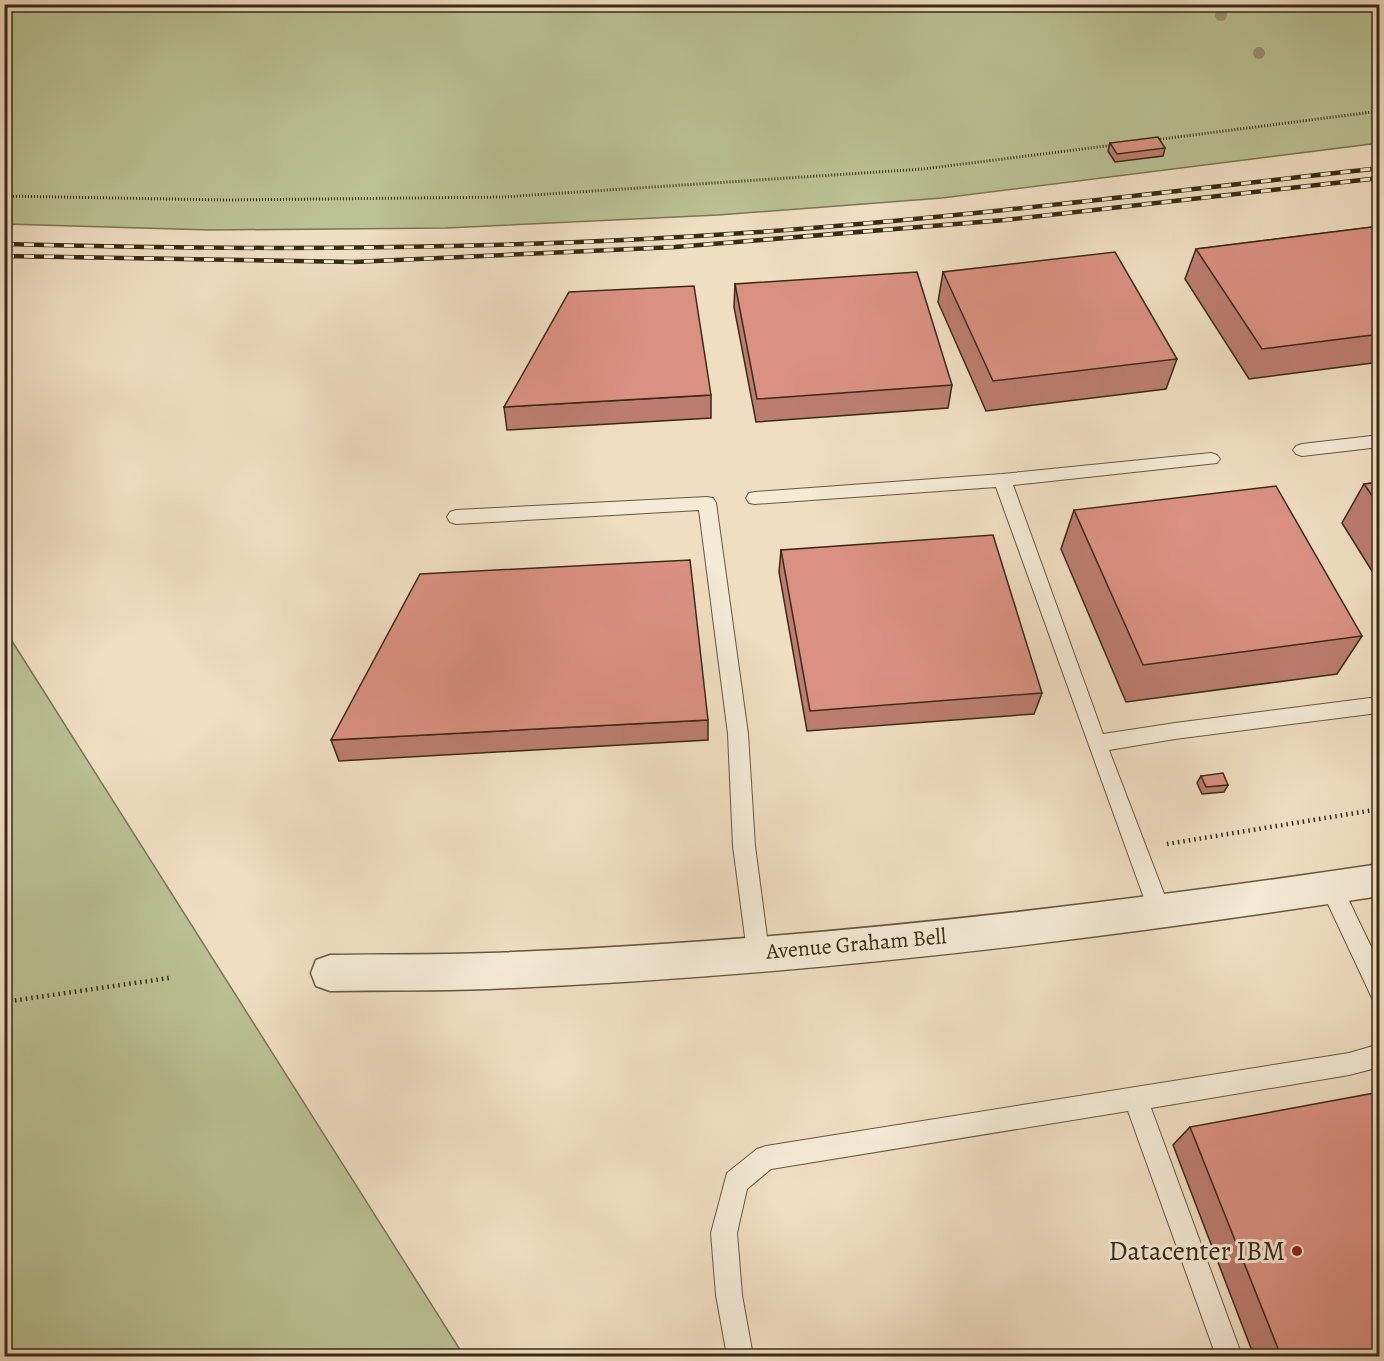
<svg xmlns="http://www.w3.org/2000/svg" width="1384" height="1361" font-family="Alegreya,serif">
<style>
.green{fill:#bac193;stroke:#7a7654;stroke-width:1.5}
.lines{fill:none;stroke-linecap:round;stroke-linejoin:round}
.service-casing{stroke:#675841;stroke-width:2}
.minor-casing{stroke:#675841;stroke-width:3}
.path-far1{stroke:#392b16;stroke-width:3;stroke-dasharray:1 2;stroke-linecap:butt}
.path{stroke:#392b16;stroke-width:4.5;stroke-dasharray:1.5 4;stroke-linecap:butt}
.service{fill:#f5ead7;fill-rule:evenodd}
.minor{fill:#f5ead7;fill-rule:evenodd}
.rail-casing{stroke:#392b16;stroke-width:4.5}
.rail{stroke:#f5ead7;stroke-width:3;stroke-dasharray:10;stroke-linecap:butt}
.tree{fill:#9d9074}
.wall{fill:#bc7d70;stroke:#392b16;stroke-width:1.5}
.building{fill:#db9182;stroke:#392b16;stroke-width:1.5}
.poi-dot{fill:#8f2418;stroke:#f5ead7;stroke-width:2}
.labels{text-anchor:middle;stroke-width:6;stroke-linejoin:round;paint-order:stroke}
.street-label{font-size:22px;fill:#392b16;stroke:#f5ead7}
.near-poi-label{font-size:27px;fill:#392b16;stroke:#f5ead7;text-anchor:end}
</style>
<rect width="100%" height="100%" fill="#f0dec2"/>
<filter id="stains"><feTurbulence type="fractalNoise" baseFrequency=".00333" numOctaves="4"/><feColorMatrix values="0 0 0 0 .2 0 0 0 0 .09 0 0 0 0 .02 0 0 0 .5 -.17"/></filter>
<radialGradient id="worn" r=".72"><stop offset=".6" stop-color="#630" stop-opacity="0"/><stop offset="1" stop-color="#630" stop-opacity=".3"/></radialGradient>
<g class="green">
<polygon points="5,5 1379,5 1379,143 942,198 718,215 446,228 210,230 5,224"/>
<polygon points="5,630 464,1356 5,1356"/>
</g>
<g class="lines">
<defs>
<g id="service">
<polygon points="1380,435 1380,447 1302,456 1296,454 1293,450 1296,446 1302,444"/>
<polygon points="1211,453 1217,455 1220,459 1217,463 1013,485 1103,734 1175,723 1370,698 1377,700 1380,707 1377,712 1370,714 1175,739 1109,750 1171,912 1168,919 1160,922 1152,919 1149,912 996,487 755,504 749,503 746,498 749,493 755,492 1002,474"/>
<polygon points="707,497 713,498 716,503 748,734 755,846 769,952 766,959 758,962 750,959 747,952 733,846 728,734 699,510 456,524 450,522 447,517 450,512 456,510"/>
<polygon points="1331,877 1339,880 1380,965 1380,1001 1372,998 1320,887 1323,880"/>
<polygon points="1380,1044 1380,1067 1349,1075 1151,1108 1242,1356 1216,1356 1128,1111 771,1169 747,1189 737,1233 742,1295 753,1356 727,1356 716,1295 711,1233 727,1173 757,1149 766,1146 1349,1053"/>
</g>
<path id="minor" d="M1380 864V896C1085 942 787 977 489 989 436 991 383 990 330 991L316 986 311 973 316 960 330 955C383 954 436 955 489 953 787 942 1085 908 1380 864Z"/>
</defs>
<use href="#service" class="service-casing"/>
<use href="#minor" class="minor-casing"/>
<g class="path-far1">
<polyline points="1154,140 1380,111"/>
<polyline points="4,196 227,200 503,197 923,169 1114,145"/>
</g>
<g class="path">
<polyline points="1167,844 1380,809"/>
<polyline points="4,1002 169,978"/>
</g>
<use href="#service" class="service"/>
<use href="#minor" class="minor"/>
<defs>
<g id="rail">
<path d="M4 244C256 251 508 250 759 232 967 217 1173 191 1380 168"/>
<polyline points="4,256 354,262 675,247 1005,220 1380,178"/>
</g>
</defs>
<use href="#rail" class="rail-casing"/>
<use href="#rail" class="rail"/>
</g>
<g class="tree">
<circle cx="1221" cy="15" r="6"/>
<circle cx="1259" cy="53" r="6"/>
</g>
<g class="wall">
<polygon points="1110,143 1165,148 1163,156 1115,162 1108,151"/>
<polygon points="1380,226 1380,362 1249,379 1185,279 1196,249"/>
<polygon points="943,272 1177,359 1166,389 986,411 938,302"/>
<polygon points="735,284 952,385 948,408 756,422 734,307"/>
<polygon points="711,395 711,418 507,430 504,407"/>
<polygon points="1380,482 1380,584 1342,523 1364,484"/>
<polygon points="1074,510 1362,636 1337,674 1126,702 1061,549"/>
<polygon points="781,550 1042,693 1034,714 807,731 779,572"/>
<polygon points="708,720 708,740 339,761 331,740"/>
<polygon points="1201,776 1228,785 1224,792 1202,794 1197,783"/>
<polygon points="1190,1127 1380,1356 1254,1356 1173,1145"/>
</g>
<g class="building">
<polygon points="1158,137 1165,148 1117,154 1110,143"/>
<polygon points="1380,226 1380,334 1262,349 1196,249"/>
<polygon points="1115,252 1177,359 993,381 943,272"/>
<polygon points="917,272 952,385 757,399 735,284"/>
<polygon points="694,286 711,395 504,407 569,292"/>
<polygon points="1380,482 1380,507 1364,484"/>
<polygon points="1276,486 1362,636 1143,665 1074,510"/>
<polygon points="993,535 1042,693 810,711 781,550"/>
<polygon points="690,560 708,720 331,740 420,574"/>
<polygon points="1223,773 1228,785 1206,787 1201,776"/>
<polygon points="1380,1092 1380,1356 1281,1356 1190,1127"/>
</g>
<circle class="poi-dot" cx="1297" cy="1251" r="6"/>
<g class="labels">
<g class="street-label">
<text transform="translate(856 943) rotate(-5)" y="8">Avenue Graham Bell</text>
</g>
<g class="near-poi-label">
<text x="1285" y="1260">Datacenter IBM</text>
</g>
</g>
<rect width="1384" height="1361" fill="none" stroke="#f0dec2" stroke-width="24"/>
<rect x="6" y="6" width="1372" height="1349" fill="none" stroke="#392b16" stroke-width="3"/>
<rect x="12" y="12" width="1360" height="1337" fill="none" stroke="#392b16" stroke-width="1.5"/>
<rect width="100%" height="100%" filter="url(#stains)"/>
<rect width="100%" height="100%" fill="url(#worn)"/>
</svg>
